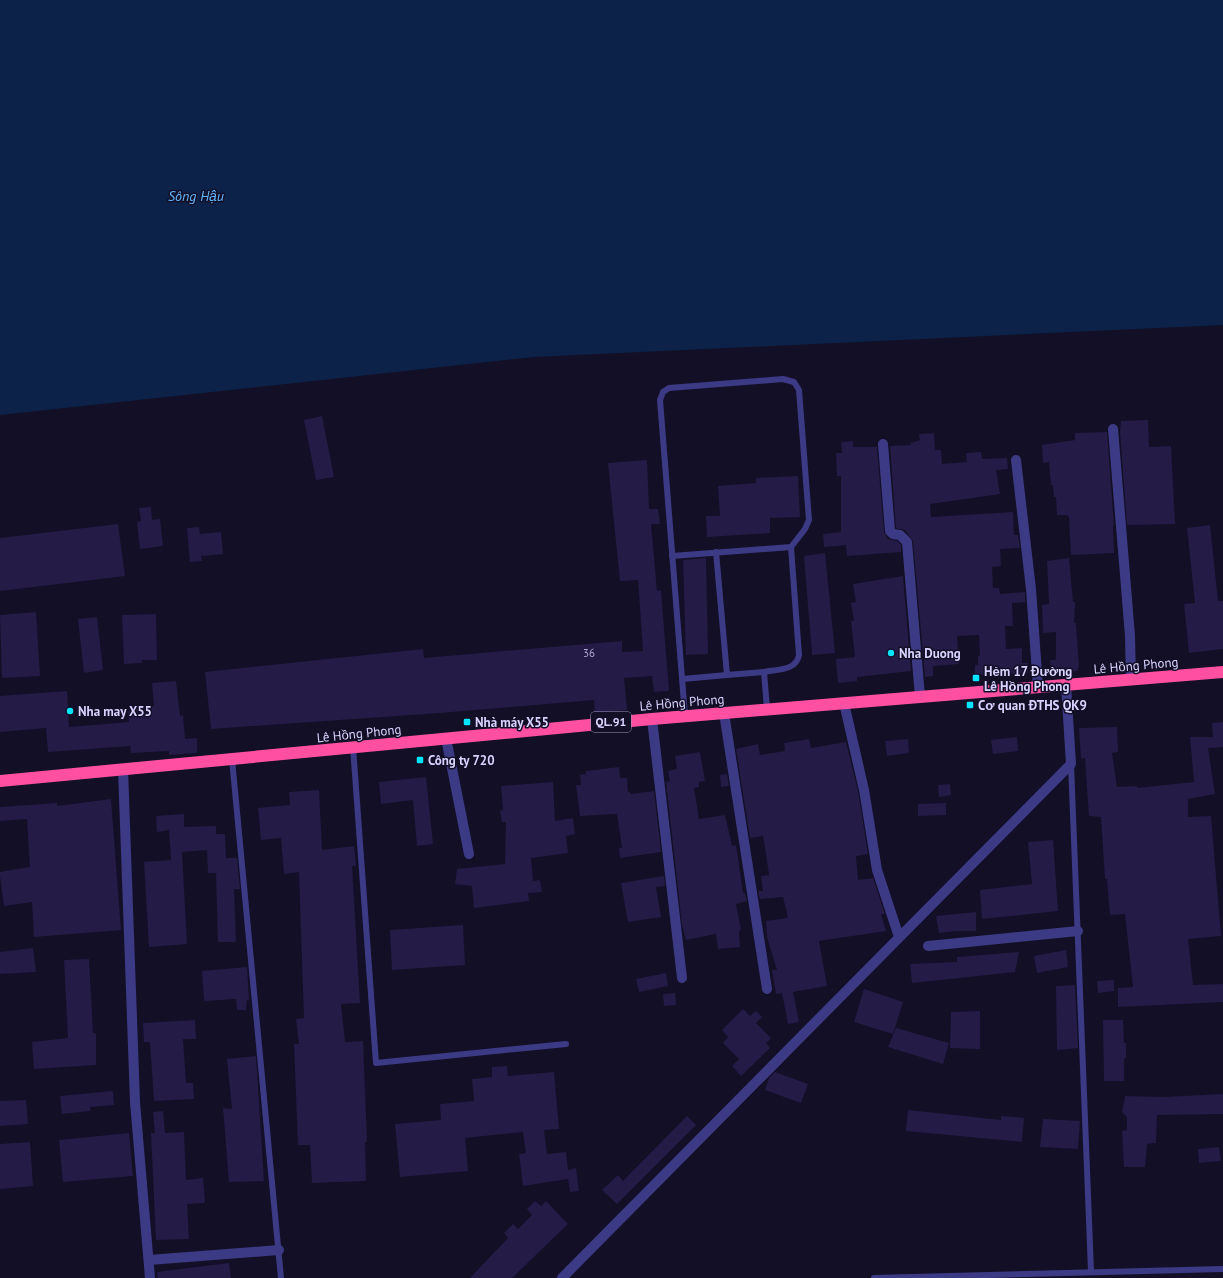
<svg xmlns="http://www.w3.org/2000/svg" width="1223" height="1278" font-family="'PT Sans',sans-serif">
<style>
.water{fill:#0c2248}
.building{fill:#241b47}
.lines{fill:none;stroke-linecap:round;stroke-linejoin:round}
.lane{stroke:#3d3a85;stroke-width:6}
.street{stroke:#3d3a85;stroke-width:10}
.highway{stroke:#ff4fa3;stroke-width:12}
.poi-dot{fill:#00e5ff;stroke:#130f26;stroke-width:1.5}
.labels{text-anchor:middle;stroke-width:3;stroke-linejoin:round;paint-order:stroke}
.number-label{font-size:11px;fill:#aca6d1}
.shield{fill:#130f26;stroke:#9e99be;stroke-width:1}
.shield-label{font-size:12px;font-weight:bold;fill:#d9d4ff}
.poi-label{font-size:13px;font-weight:bold;fill:#d9d4ff;stroke:#130f26;text-anchor:start}
.street-label{font-size:13px;fill:#d9d4ff;stroke:#130f26}
.water-label{font-size:14px;font-style:italic;fill:#62b6ff;stroke:#130f26}
</style>
<rect width="100%" height="100%" fill="#130f26"/>
<polygon class="water" points="0,0 1223,0 1223,325 534,357 0,415"/>
<g class="building">
<polygon points="322,416 334,477 316,480 304,420"/>
<polygon points="1148,420 1149,447 1171,446 1175,524 1127,525 1120,432 1121,421"/>
<polygon points="1107,432 1114,526 1113,526 1114,553 1071,555 1069,517 1067,515 1057,515 1056,497 1054,497 1053,485 1051,485 1049,462 1043,463 1042,445 1075,440 1075,433"/>
<polygon points="934,433 935,450 941,450 942,464 967,462 966,453 981,452 982,459 1007,458 1008,469 996,470 1000,494 930,504 931,517 1013,512 1014,535 1018,535 1020,548 1000,549 1001,566 992,567 993,588 999,588 1000,594 1025,592 1025,602 1012,603 1013,626 1005,626 1006,649 1022,648 1022,663 1028,663 1028,673 975,675 975,665 978,665 978,656 980,656 979,635 957,636 959,664 933,666 933,676 925,677 913,541 905,530 896,528 890,446 911,445 911,443 920,440 919,434"/>
<polygon points="853,441 853,447 877,447 884,532 888,539 897,541 901,545 901,552 847,556 846,545 824,547 823,534 841,532 841,476 837,476 836,453 842,453 841,442"/>
<polygon points="647,460 649,509 658,509 660,524 651,524 657,591 661,590 669,691 654,692 652,676 624,678 627,710 595,713 594,700 440,713 211,729 205,672 423,649 424,658 622,641 622,652 643,651 638,580 620,581 608,463"/>
<polygon points="798,476 800,517 770,518 770,533 707,537 706,516 720,516 718,486 756,483 756,478"/>
<polygon points="151,507 152,520 160,519 163,546 140,549 137,522 141,521 139,508"/>
<polygon points="118,524 125,576 0,591 0,538"/>
<polygon points="1210,525 1218,601 1223,601 1223,649 1189,653 1184,604 1195,603 1187,528"/>
<polygon points="199,527 200,534 221,532 223,554 201,556 202,561 190,562 187,528"/>
<polygon points="825,553 835,653 812,655 804,556"/>
<polygon points="706,558 708,654 686,655 683,560"/>
<polygon points="1069,558 1073,602 1075,602 1074,623 1076,623 1079,667 1077,671 1062,672 1051,670 1050,660 1056,660 1056,632 1043,633 1042,605 1049,604 1047,561"/>
<polygon points="903,576 911,671 857,677 857,681 838,683 836,659 855,657 851,621 854,621 851,603 856,602 853,584"/>
<polygon points="36,612 40,676 2,678 0,615"/>
<polygon points="156,614 157,660 142,660 142,663 124,664 122,615"/>
<polygon points="97,617 103,670 84,673 78,619"/>
<polygon points="176,681 180,716 183,715 185,739 197,738 197,753 169,755 169,751 131,753 130,746 48,752 46,728 0,732 0,696 67,691 69,727 129,722 128,711 154,706 152,683"/>
<polygon points="1223,722 1223,747 1208,748 1215,794 1188,799 1188,817 1211,816 1221,936 1188,939 1193,985 1223,984 1223,1002 1118,1007 1118,988 1133,987 1125,914 1110,915 1107,879 1105,879 1101,817 1089,816 1085,758 1081,759 1079,728 1117,727 1118,752 1112,753 1117,787 1137,786 1137,788 1194,782 1190,737 1213,737 1212,723"/>
<polygon points="1017,737 1018,751 993,754 991,740"/>
<polygon points="809,739 811,748 846,742 858,791 868,854 856,856 858,880 873,878 885,914 881,914 886,931 819,941 827,986 793,992 799,1022 788,1024 782,993 776,994 772,970 777,970 767,937 766,921 788,918 783,897 760,899 758,891 763,891 761,876 769,875 766,854 763,836 750,838 736,749 758,744 760,755 785,751 784,743"/>
<polygon points="908,739 909,753 887,756 885,741"/>
<polygon points="700,752 705,781 699,782 699,787 694,788 699,819 725,815 732,846 736,845 743,893 745,893 747,901 736,904 741,930 739,931 740,947 718,949 716,934 686,940 682,925 666,782 670,781 668,771 677,769 675,756"/>
<polygon points="619,767 620,778 627,778 628,792 630,792 631,794 654,791 661,852 620,858 619,848 622,848 617,814 580,816 576,785 581,785 580,775 586,774 586,771"/>
<polygon points="727,774 729,786 721,787 720,775"/>
<polygon points="426,777 433,844 417,846 413,800 381,804 379,782"/>
<polygon points="553,782 555,821 573,818 575,834 566,836 568,853 531,858 533,881 540,880 542,892 528,893 529,901 474,908 472,886 455,884 457,869 505,864 506,822 502,822 500,811 503,810 501,786"/>
<polygon points="950,784 951,795 939,797 938,785"/>
<polygon points="319,790 322,850 354,846 356,866 352,866 360,1003 341,1004 345,1042 363,1041 367,1142 365,1142 366,1181 312,1183 310,1145 298,1145 294,1044 299,1044 296,1019 304,1018 299,872 284,874 281,838 261,840 258,808 290,805 289,792"/>
<polygon points="111,799 121,930 34,937 32,902 4,906 0,876 0,872 30,867 27,819 0,821 0,807 57,803 57,806"/>
<polygon points="946,803 946,815 918,816 918,804"/>
<polygon points="184,814 184,827 216,826 216,834 225,834 226,858 237,858 240,889 234,889 236,942 218,942 216,873 208,873 207,850 182,852 187,944 149,947 144,862 171,860 169,830 157,832 156,816"/>
<polygon points="1053,840 1058,911 982,919 980,890 1032,884 1028,842"/>
<polygon points="664,876 665,886 656,887 661,917 628,922 621,883"/>
<polygon points="976,912 976,931 956,931 939,933 936,916"/>
<polygon points="463,925 465,965 392,970 390,930"/>
<polygon points="33,948 36,972 0,974 0,952"/>
<polygon points="1066,950 1068,967 1037,973 1034,956"/>
<polygon points="1019,952 1015,972 912,983 910,964 957,962 957,957"/>
<polygon points="89,959 93,1033 96,1033 96,1065 34,1069 32,1042 68,1038 64,960"/>
<polygon points="247,967 249,1000 247,1000 246,1010 237,1010 236,999 204,1001 202,971"/>
<polygon points="666,973 668,986 639,992 636,979"/>
<polygon points="1114,980 1114,991 1098,993 1097,981"/>
<polygon points="1075,985 1078,1048 1057,1050 1056,986"/>
<polygon points="864,989 903,1002 893,1034 854,1022"/>
<polygon points="675,993 676,1005 664,1006 663,994"/>
<polygon points="743,1009 750,1016 756,1011 762,1017 756,1023 771,1038 766,1043 770,1048 741,1076 732,1066 739,1059 723,1043 728,1037 722,1030"/>
<polygon points="980,1011 980,1049 950,1048 951,1012"/>
<polygon points="195,1020 196,1039 183,1039 186,1083 193,1083 194,1099 154,1101 150,1042 144,1042 143,1023"/>
<polygon points="1103,1020 1123,1020 1124,1043 1126,1043 1126,1058 1124,1058 1124,1081 1104,1081"/>
<polygon points="896,1028 949,1043 943,1064 888,1047"/>
<polygon points="256,1056 264,1181 229,1182 223,1108 232,1109 227,1059"/>
<polygon points="507,1066 508,1076 554,1072 559,1129 544,1130 547,1154 566,1152 568,1170 576,1168 579,1191 570,1192 568,1179 523,1186 519,1154 526,1153 523,1132 465,1138 468,1171 400,1177 395,1124 441,1120 440,1104 474,1101 472,1079 492,1077 492,1067"/>
<polygon points="775,1072 808,1084 801,1103 765,1090 769,1078"/>
<polygon points="113,1091 114,1105 90,1107 90,1111 62,1114 60,1096"/>
<polygon points="1223,1094 1223,1114 1157,1115 1156,1143 1147,1144 1145,1167 1124,1167 1122,1131 1127,1130 1127,1117 1122,1112 1125,1096 1163,1097"/>
<polygon points="26,1100 28,1124 0,1126 0,1101"/>
<polygon points="908,1110 1001,1120 1001,1116 1024,1118 1022,1142 906,1131"/>
<polygon points="163,1111 165,1133 184,1132 186,1180 203,1178 205,1203 187,1204 189,1239 156,1240 151,1133 155,1133 153,1112"/>
<polygon points="687,1116 696,1125 617,1204 602,1190 618,1175 623,1181"/>
<polygon points="1043,1119 1080,1121 1078,1149 1040,1147"/>
<polygon points="129,1133 133,1176 63,1182 59,1140"/>
<polygon points="30,1142 33,1186 0,1189 0,1144"/>
<polygon points="1219,1147 1221,1161 1199,1163 1198,1149"/>
<polygon points="535,1201 541,1206 546,1201 568,1224 512,1278 470,1278 508,1238 504,1233 513,1224 518,1229 532,1215 527,1209"/>
<polygon points="229,1263 231,1278 158,1278 157,1272"/>
</g>
<g class="lines">
<g class="lane">
<polyline points="716,552 727,675 764,672"/>
<polyline points="672,556 791,547"/>
<polyline points="682,679 727,675"/>
<path d="M685 716 660 400 663 392 669 388 783 379 794 382 799 390 809 520 805 529 791 547 799 655C796 671 778 669 764 672L767 709"/>
<polyline points="353,747 376,1063 566,1044"/>
<polyline points="232,759 281,1278"/>
<polyline points="1071,764 1091,1271"/>
<polyline points="874,1278 1223,1269"/>
</g>
<g class="street">
<polyline points="1113,429 1130,636 1131,679"/>
<polyline points="883,444 890,531 893,534 900,535 907,542 920,697"/>
<polyline points="1016,460 1031,589 1038,687"/>
<polyline points="844,703 864,790 877,870 899,937"/>
<polyline points="724,713 767,989"/>
<polyline points="652,719 682,978"/>
<polyline points="446,738 469,854"/>
<polyline points="123,769 135,1102 150,1278"/>
<polyline points="928,946 1078,931"/>
<polyline points="149,1260 279,1250"/>
<polyline points="562,1278 1071,764 1066,685"/>
</g>
<polyline class="highway" points="0,781 652,719 1223,672"/>
</g>
<g class="poi-dot">
<circle cx="891" cy="653" r="4"/>
<rect x="972" y="674" width="8" height="8" rx="2"/>
<rect x="966" y="701" width="8" height="8" rx="2"/>
<circle cx="70" cy="711" r="4"/>
<rect x="463" y="718" width="8" height="8" rx="2"/>
<rect x="416" y="756" width="8" height="8" rx="2"/>
</g>
<g class="labels">
<g class="number-label">
<text x="589" y="657">36</text>
</g>
<rect class="shield" x="591" y="712" width="40" height="20" rx="3"/>
<g class="shield-label">
<text x="611" y="726">QL.91</text>
</g>
<g class="poi-label">
<text x="899" y="658">Nha Duong</text>
<text x="984" y="676">Hẻm 17 Đường<tspan x="984" dy="15">Lê Hồng Phong</tspan></text>
<text x="978" y="710">Cơ quan ĐTHS QK9</text>
<text x="78" y="716">Nha may X55</text>
<text x="475" y="727">Nhà máy X55</text>
<text x="428" y="765">Công ty 720</text>
</g>
<g class="street-label">
<text transform="translate(1136 665) rotate(-5)" y="5">Lê Hồng Phong</text>
<text transform="translate(682 702) rotate(-5)" y="5">Lê Hồng Phong</text>
<text transform="translate(359 733) rotate(-6)" y="5">Lê Hồng Phong</text>
</g>
<g class="water-label">
<text x="196" y="201">Sông Hậu</text>
</g>
</g>
</svg>
